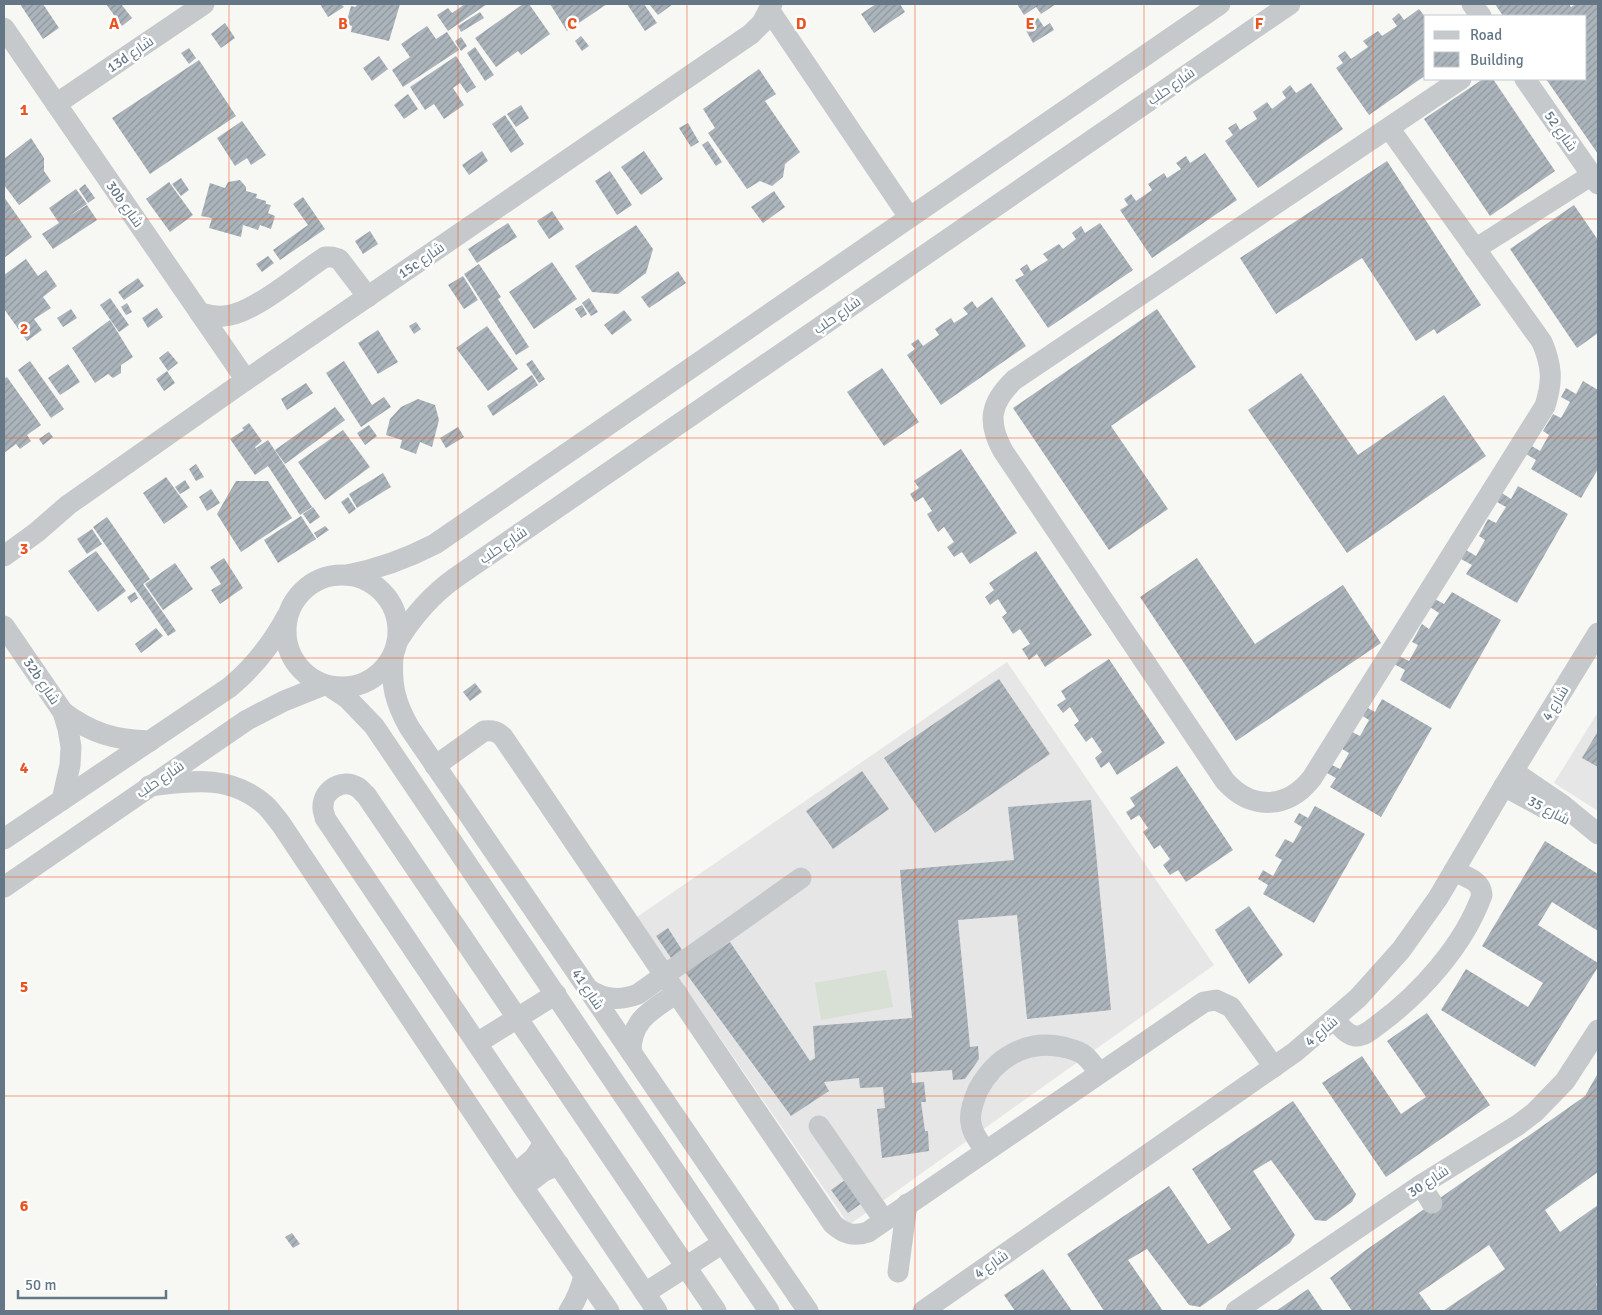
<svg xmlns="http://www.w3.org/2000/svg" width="1602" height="1315" font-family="Signika,Cairo,sans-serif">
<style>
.built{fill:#e5e6e5}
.green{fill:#d8dfd5}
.building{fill:url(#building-hatch)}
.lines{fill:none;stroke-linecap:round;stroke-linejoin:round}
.minor{stroke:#c5c9cc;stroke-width:21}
.grid{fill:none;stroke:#eb5321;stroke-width:1;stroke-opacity:0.55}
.labels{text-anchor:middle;stroke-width:5;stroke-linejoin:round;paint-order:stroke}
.street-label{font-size:14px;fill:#657787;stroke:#fff}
.grid-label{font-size:16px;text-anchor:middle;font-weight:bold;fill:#eb5321;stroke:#fff;stroke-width:5;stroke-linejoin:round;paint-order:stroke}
</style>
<defs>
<pattern id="building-hatch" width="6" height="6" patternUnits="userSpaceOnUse" patternTransform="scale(1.25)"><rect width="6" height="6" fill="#abb4ba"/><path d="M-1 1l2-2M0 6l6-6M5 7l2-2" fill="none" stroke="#8f979d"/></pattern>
</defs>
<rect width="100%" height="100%" fill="#f7f7f4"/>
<g class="built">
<polygon points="1007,662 1214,965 849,1225 637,917"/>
<polygon points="1598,712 1598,811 1554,783"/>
</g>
<polygon class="green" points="886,970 893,1007 821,1020 815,983"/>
<g class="building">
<polygon points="20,4 43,4 59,28 43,39"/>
<polygon points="106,4 121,4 132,18 122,26"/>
<polygon points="320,4 341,4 344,7 328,17"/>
<polygon points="358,4 400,4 389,41 351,32 352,26 346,24 351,6 355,7"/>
<polygon points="465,4 487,4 448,31 437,15 448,8 452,13"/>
<polygon points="523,4 529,4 550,34 521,55 518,51 496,67 475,38"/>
<polygon points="550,4 607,4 567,31"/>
<polygon points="627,4 644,4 657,23 645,31"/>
<polygon points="649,4 673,4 658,15"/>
<polygon points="876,4 900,4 905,12 874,33 861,14"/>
<polygon points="1017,4 1056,4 1041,14 1036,7 1024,15"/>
<polygon points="1495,4 1569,4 1571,7 1576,4 1598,4 1598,154 1546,79 1586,79 1586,16 1503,16"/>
<polygon points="1419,9 1426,18 1426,75 1369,115 1336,68 1343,63 1338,56 1345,51 1351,59 1368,47 1363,41 1378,31 1382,36 1397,26 1392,19 1399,13 1404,20"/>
<polygon points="480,12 484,18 461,32 458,26"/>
<polygon points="1038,18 1044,27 1050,23 1054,30 1033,43 1024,27"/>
<polygon points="225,23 235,38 221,48 211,34"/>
<polygon points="427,26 436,39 447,32 459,50 403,87 392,70 410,57 401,44"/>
<polygon points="581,36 589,46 582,51 575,41"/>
<polygon points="461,37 467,46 461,51 455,41"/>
<polygon points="475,47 494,75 485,81 467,53"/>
<polygon points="189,48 196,58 189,64 181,53"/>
<polygon points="379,56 388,69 372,81 363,68"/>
<polygon points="456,56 476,87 467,93 460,83 453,88 464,105 444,119 434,104 425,110 410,87"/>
<polygon points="199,60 236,116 150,174 112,118"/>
<polygon points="759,69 776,94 765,101 800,152 785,164 783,177 772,186 760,181 747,189 708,133 715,128 703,109"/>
<polygon points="1483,79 1493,79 1555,171 1490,216 1424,119"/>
<polygon points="1311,83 1343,129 1258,188 1225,141 1233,135 1228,128 1236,123 1240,130 1257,119 1253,112 1267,102 1272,109 1286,98 1282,92 1290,85 1296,93"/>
<polygon points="408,94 418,109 404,119 394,105"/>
<polygon points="521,105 529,118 516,127 507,114"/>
<polygon points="505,115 524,144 511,153 492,124"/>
<polygon points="242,121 266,155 251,165 247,158 235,166 217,138"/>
<polygon points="688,123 699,142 691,147 679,128"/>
<polygon points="31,138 44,158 44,171 51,181 19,205 4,185 4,159"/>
<polygon points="708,141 722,162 716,166 702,145"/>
<polygon points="482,151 488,161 469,175 462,165"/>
<polygon points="644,151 663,179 641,195 621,167"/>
<polygon points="1205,153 1237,200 1152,258 1120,210 1128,205 1124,199 1131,194 1136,201 1152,190 1148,184 1164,173 1167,178 1181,169 1176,163 1186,156 1190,163"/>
<polygon points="1387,161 1481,305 1437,334 1434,329 1416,341 1362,258 1276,314 1240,258"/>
<polygon points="610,171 632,205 617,215 595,181"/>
<polygon points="181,178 189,190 181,196 172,184"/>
<polygon points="240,180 246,187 246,191 257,194 256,198 266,201 266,204 271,205 268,213 275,216 271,229 260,225 258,230 243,225 241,237 209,228 212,218 201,216 210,183 225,188 228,182"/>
<polygon points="169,182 193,215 170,232 146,199"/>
<polygon points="85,184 95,198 88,203 79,189"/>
<polygon points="76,189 87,204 66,218 87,205 97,220 53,249 42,234 59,223 49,208"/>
<polygon points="774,191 785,207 763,223 751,207"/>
<polygon points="4,197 32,237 4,258"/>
<polygon points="303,197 325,229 280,260 273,250 308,225 293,204"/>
<polygon points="1574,205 1598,240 1598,333 1577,348 1510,249"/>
<polygon points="552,211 564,229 549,239 537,221"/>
<polygon points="508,223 517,237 477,263 468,249"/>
<polygon points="1100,223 1133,270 1048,328 1015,280 1024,275 1020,269 1027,264 1031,271 1048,260 1043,254 1059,244 1063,249 1076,239 1072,233 1081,226 1085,233"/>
<polygon points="636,225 653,249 646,273 618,294 592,292 575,266"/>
<polygon points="370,231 378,244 363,254 355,241"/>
<polygon points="268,256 274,263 262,272 256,264"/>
<polygon points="26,259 38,276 46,270 57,286 43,297 51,308 34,319 42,330 27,341 4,309 4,275"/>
<polygon points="552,262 577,299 534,329 509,292"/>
<polygon points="479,264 501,297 498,299 529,347 516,355 464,274"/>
<polygon points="678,271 686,283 649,308 641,297"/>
<polygon points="463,276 478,300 464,309 448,285"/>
<polygon points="138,278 144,286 124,300 118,292"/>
<polygon points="992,297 1026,346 941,405 907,355 915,349 911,344 918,339 923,346 939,335 935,329 951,318 954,323 968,314 963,308 972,301 977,308"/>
<polygon points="110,298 129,325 119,332 100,305"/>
<polygon points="589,298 598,312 591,316 582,303"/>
<polygon points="127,303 132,312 126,315 121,307"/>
<polygon points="582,305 587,314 581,318 575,309"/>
<polygon points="157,308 163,317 148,328 142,318"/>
<polygon points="71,309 77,318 63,327 57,318"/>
<polygon points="1157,309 1196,367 1111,426 1168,509 1109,550 1013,408"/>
<polygon points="624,310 632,320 612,335 604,325"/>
<polygon points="110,320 133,357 121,365 121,373 113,378 108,374 95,383 72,348"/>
<polygon points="416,322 421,329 414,334 409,326"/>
<polygon points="487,326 518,369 488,391 456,348"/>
<polygon points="378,330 398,362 378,374 358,343"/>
<polygon points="168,351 178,363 168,371 159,358"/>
<polygon points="532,360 545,379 539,383 526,364"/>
<polygon points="30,361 64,409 51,418 18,370"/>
<polygon points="344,361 372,405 384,397 391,407 361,427 326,373"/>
<polygon points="68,364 80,382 60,395 48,378"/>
<polygon points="882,368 919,422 884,446 847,392"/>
<polygon points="167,371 175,383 164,391 156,379"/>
<polygon points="1301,373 1358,455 1444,395 1486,456 1347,553 1248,410"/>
<polygon points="532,375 538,385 493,416 487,406"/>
<polygon points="7,377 41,425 27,435 31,441 20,449 16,444 4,453 4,379"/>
<polygon points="1583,381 1598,390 1598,469 1581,498 1531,469 1536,460 1526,454 1530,445 1540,451 1549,435 1543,431 1553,414 1561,418 1570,402 1561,397 1566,388 1576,394"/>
<polygon points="306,383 313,393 287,410 281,399"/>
<polygon points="418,399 435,405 439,420 432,447 420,442 416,454 400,448 402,440 386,435 390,419 401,407"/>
<polygon points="335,407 345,420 285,464 275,450"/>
<polygon points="249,423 262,441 255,447 266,464 256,448 268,440 312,507 300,515 268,466 255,475 230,439 244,430 242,428"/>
<polygon points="369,425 377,436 365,445 357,433"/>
<polygon points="458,427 464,437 446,448 440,438"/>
<polygon points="343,430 370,467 325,500 298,462"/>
<polygon points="49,432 53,437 43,445 39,439"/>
<polygon points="961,449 1017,533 970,564 962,552 954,557 947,547 954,542 944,527 938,532 927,514 932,511 923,497 915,502 910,494 919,488 914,481"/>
<polygon points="196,464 204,477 196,481 189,469"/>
<polygon points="383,473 391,487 357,508 349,494"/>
<polygon points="166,477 188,507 164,524 143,493"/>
<polygon points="185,480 190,488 180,494 175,487"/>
<polygon points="236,481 268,481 292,518 241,552 217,514"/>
<polygon points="1518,486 1568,514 1517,603 1466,574 1472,565 1461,559 1466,550 1476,556 1485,540 1479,536 1488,519 1496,523 1506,507 1497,502 1502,493 1511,499"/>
<polygon points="211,489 220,503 207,511 199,497"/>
<polygon points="348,497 356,509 349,514 341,502"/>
<polygon points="313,507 320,517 310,524 303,514"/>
<polygon points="301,516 316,539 278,563 264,540"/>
<polygon points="107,517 150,579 143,584 176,631 168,636 93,527"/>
<polygon points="325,526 329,530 317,538 314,533"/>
<polygon points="92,529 102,544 87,554 77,539"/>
<polygon points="96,551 126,591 98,612 68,571"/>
<polygon points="1036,551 1092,635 1045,667 1037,654 1029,660 1022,649 1030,644 1020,629 1013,634 1002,617 1007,613 998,599 990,605 985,597 994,590 989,583"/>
<polygon points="224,558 243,588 220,604 211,590 221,584 210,567"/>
<polygon points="1197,558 1255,644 1343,585 1381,643 1236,741 1140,597"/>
<polygon points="175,563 193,589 163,610 145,584"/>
<polygon points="135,592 138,598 131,603 127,597"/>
<polygon points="1452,592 1501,620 1450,709 1400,680 1405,670 1394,664 1399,656 1409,661 1418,645 1412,642 1422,624 1429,629 1439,613 1430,607 1435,599 1444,604"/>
<polygon points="156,628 163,636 141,653 135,644"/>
<polygon points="1109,659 1165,743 1117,775 1109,762 1101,768 1095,758 1102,752 1092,737 1086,742 1074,725 1079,721 1070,707 1063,713 1057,705 1066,699 1061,691"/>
<polygon points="999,679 1050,754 935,833 884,758"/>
<polygon points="475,683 482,692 470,701 463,692"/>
<polygon points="1382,699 1432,728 1381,817 1330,787 1336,778 1325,772 1330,764 1340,769 1349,753 1342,749 1352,732 1360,736 1369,720 1361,715 1366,707 1375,712"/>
<polygon points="1598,731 1598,767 1582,758"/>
<polygon points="1177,766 1233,850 1186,882 1178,870 1170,875 1163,865 1170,859 1160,845 1154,849 1143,832 1148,828 1139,815 1131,820 1126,812 1135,806 1130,798"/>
<polygon points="862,771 889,809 833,849 806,811"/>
<polygon points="1091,800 1111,1010 1027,1019 1017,915 958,920 970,1047 978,1046 979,1059 965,1079 953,1080 952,1070 911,1073 912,1083 924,1082 926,1102 921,1102 925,1131 928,1131 929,1151 882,1158 877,1109 885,1108 883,1087 860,1088 859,1078 824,1082 829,1091 791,1116 685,972 730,942 810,1061 815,1058 813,1026 912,1018 900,870 1014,860 1008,807"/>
<polygon points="1315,806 1365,834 1314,923 1263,894 1268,885 1258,879 1263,870 1273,876 1282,860 1275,856 1285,839 1293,843 1302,827 1294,822 1299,813 1308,818"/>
<polygon points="1545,841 1598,874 1598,931 1552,902 1538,925 1598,963 1598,967 1535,1067 1441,1010 1466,969 1528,1007 1543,983 1482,946"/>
<polygon points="1249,906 1283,955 1249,984 1215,930"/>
<polygon points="668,928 682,950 671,958 656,936"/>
<polygon points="1427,1013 1490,1105 1386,1177 1322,1083 1362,1056 1401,1114 1426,1097 1387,1041"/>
<polygon points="1598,1073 1598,1172 1545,1210 1560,1232 1598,1205 1598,1282 1596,1284 1598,1288 1598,1311 1443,1311 1505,1269 1489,1245 1419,1293 1432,1311 1352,1311 1330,1278 1366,1250 1585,1096"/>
<polygon points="1293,1101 1356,1194 1352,1202 1326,1221 1315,1220 1271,1160 1253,1171 1295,1235 1290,1243 1200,1307 1189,1305 1147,1249 1128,1260 1163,1311 1104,1311 1067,1254 1169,1186 1208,1244 1231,1229 1192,1169"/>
<polygon points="845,1180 862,1203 848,1213 831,1190"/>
<polygon points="292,1233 300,1244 293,1248 285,1237"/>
<polygon points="1043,1269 1072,1311 1015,1311 1004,1295"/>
<polygon points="1308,1289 1323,1311 1276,1311"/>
</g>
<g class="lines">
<g class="minor">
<polyline points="1472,4 1481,16"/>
<polyline points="770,11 909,217"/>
<polyline points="4,28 246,380"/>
<polyline points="1525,79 1598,184"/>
<polyline points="56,104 204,4"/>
<path d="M1389 128 1542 342C1552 366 1553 381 1545 406L1312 778C1287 810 1251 810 1225 781L1003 451C987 422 990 403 1014 380L1461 79"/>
<polyline points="1475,249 1592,175"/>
<path d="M200 313C208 315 216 317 224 316 252 315 300 273 325 257H332L339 259 368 297"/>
<polyline points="4,556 37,532 68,505 246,380 751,34 762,23 772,4"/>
<circle cx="342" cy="631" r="56"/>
<path d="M347 575C378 569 406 559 435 544L1220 4"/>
<polyline points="4,626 63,712 68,729 71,747 70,765 62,800"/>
<path d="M397 642C413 616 430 596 455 578L1290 4"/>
<path d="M393 657C391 685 395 702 409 727L808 1311"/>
<polyline points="332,688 347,698 374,726 769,1311"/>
<path d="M63 712C91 733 114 740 150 741"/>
<path d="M435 766 484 731C492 730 497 731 503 737L833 1224C844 1234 854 1237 868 1232L1204 1002 1216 1000 1231 1007 1274 1067"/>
<polyline points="1514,772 1564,806 1598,834"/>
<path d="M149 786C191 781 229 774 264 804 270 809 276 818 281 824L523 1187 609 1311"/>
<polyline points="1504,786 1548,810"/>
<path d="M4 839 230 687C255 666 272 644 287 616"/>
<polyline points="4,887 247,720 284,701 324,685"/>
<path d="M588 989C605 1000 620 1001 638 994L801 878"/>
<path d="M1335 1020C1340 1026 1347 1035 1355 1036 1364 1037 1372 1029 1379 1024 1421 993 1464 945 1482 895 1481 880 1466 877 1454 871"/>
<polyline points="477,1043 556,994"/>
<path d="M631 1052C631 1019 652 1010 677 993"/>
<polyline points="819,1126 884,1220"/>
<path d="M985 1150C980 1143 972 1133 971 1123 969 1114 974 1099 978 1090 995 1058 1026 1039 1063 1047 1071 1049 1078 1050 1084 1055 1090 1060 1095 1067 1099 1073"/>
<polyline points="515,1174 534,1158 544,1143"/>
<polyline points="1421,1185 1432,1203"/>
<polyline points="523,1187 544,1171 559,1165"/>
<polyline points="898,1272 907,1204"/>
<polyline points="645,1293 723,1243"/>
<path d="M569 1311C577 1299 581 1289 584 1275"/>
<path d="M657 1311 325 818C325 815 322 810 323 806 323 790 343 778 357 787 360 788 363 793 366 795L716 1311"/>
<polyline points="923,1311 1295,1052 1358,998 1401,950 1438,898 1504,786 1598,633"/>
<polyline points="1236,1311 1421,1185 1518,1125 1535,1112 1565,1081 1598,1030"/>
</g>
</g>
<path class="grid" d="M229 4V1311M458 4V1311M687 4V1311M915 4V1311M1144 4V1311M1373 4V1311M4 219H1598M4 438H1598M4 658H1598M4 877H1598M4 1096H1598"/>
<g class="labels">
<g class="street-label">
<text transform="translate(130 54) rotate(-34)" y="5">13d شارع</text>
<text transform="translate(1171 86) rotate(-35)" y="5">شارع حلب</text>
<text transform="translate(1561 131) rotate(55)" y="5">شارع 52</text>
<text transform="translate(125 204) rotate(55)" y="5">30b شارع</text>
<text transform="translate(421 260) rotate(-34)" y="5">15c شارع</text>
<text transform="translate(837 315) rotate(-35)" y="5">شارع حلب</text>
<text transform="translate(503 545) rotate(-34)" y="5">شارع حلب</text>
<text transform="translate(42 681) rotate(56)" y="5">32b شارع</text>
<text transform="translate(1555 703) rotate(-59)" y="5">شارع 4</text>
<text transform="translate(160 779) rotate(-34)" y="5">شارع حلب</text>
<text transform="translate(1549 810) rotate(28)" y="5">شارع 35</text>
<text transform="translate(588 989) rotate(56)" y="5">شارع 41</text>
<text transform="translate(1321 1031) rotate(-40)" y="5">شارع 4</text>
<text transform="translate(1428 1181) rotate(-33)" y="5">شارع 30</text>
<text transform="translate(991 1264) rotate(-35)" y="5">شارع 4</text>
</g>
</g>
<g class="grid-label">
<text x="114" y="29">A</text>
<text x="343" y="29">B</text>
<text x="572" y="29">C</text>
<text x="801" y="29">D</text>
<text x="1030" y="29">E</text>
<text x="1259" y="29">F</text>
<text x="24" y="115">1</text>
<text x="24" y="334">2</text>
<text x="24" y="554">3</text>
<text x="24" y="773">4</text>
<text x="24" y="992">5</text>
<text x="24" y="1211">6</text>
</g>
<rect width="1602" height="1315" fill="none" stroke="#657787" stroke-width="10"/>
<rect x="1424" y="15" width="162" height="65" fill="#ffffff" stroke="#c1c9cf"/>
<rect x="1434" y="31" width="25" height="8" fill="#c5c9cc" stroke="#c1c9cf"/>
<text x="1470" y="40" font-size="15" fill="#657787">Road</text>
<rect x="1434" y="52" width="25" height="15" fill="url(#building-hatch)" stroke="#c1c9cf"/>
<text x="1470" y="65" font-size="15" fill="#657787">Building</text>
<path d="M18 1290v8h148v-8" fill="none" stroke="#657787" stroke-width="2.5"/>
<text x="25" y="1290" font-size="15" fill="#657787" stroke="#ffffff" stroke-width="4" paint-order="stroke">50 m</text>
</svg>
